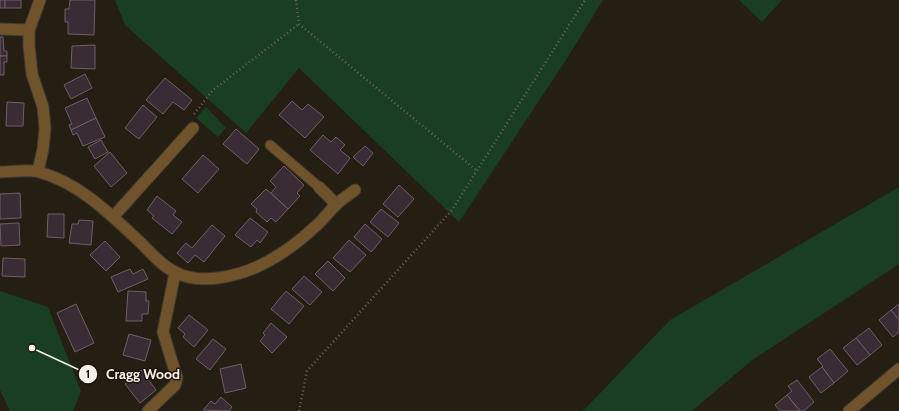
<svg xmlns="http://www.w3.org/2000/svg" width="899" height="411" font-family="Cabin,sans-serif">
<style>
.green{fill:#1a3e21}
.building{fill:#3a2c35;stroke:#6e5f68}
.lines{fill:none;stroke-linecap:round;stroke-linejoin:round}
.service-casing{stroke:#423b30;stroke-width:11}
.minor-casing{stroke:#423b30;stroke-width:13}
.path{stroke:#6b645a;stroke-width:2.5;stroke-dasharray:1 3;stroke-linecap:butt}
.service{stroke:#70522b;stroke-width:9}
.minor{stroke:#70522b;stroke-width:11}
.leader{fill:none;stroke:#f6f0e8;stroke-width:1.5}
.callout-dot{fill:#f6f0e8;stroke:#1c1409;stroke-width:1.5}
.mark-label{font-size:12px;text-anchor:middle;font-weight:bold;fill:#111}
.callout-label{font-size:14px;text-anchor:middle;font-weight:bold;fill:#f6f0e8;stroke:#1c1409;stroke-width:3;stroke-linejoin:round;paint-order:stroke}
</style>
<rect width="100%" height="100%" fill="#251e12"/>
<g class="green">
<polygon points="115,0 603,0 566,60 459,222 299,68 246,133 125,25"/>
<polygon points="739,0 782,0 762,22"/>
<polygon points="206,107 226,128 218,137 196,118"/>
<polygon points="899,187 899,264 751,361 692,411 583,411 670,320"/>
<polygon points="0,291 48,307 81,391 73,411 10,411 0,390"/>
</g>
<g class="building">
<rect x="0" y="0" width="5" height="8"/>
<rect x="5" y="0" width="16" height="8"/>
<polygon points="70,0 95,0 94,35 68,34 68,22 65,22 65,9 69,9"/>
<polygon points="0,37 3,37 4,51 7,51 7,56 0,56"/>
<polygon points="95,45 95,69 71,68 72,46"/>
<polygon points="0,56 7,56 7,62 4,62 4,75 0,75"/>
<polygon points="85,74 92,88 71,99 64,85"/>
<polygon points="165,78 192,100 184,110 173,102 163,114 146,100"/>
<polygon points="87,98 96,118 71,130 69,125 72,124 65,108"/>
<polygon points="292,101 302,110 308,104 324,117 305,138 279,115"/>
<polygon points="7,102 24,103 23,126 6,126"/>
<polygon points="143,105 157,117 139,139 125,128"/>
<polygon points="96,118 105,137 83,146 77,133 73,135 71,130"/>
<polygon points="236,129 259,149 247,164 223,144"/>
<polygon points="323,135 331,142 336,137 345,145 340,150 350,158 338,174 310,150"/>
<polygon points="101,140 108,152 95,159 88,147"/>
<polygon points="365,146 373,153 363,166 353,157"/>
<polygon points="110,152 127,173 111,187 94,166"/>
<polygon points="203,155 219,169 198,193 182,179"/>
<polygon points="284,166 304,185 297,193 300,196 288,209 271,193 276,187 270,181"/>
<polygon points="399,185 414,199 398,217 383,204"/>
<polygon points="266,189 288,209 276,222 271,218 267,222 256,212 257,209 251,204"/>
<polygon points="20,193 21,218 0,219 0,194"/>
<polygon points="157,196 176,211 173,215 182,222 172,234 152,218 154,216 147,210"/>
<polygon points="381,209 399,223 388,237 370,222"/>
<polygon points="48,214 64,214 64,238 47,237"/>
<polygon points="250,218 268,232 260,243 257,240 251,247 235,235"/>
<polygon points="79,220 93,221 91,245 69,243 72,224 78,224"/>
<polygon points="19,223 20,245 1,246 0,224"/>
<polygon points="365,224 382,239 371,252 354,237"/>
<polygon points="212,225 225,236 204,262 195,255 188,263 177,253 186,243 192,248"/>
<polygon points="349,240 366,255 350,272 333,258"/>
<polygon points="105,241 120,257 106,271 90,255"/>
<polygon points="3,258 25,259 25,277 2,276"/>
<polygon points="328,261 345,278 333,291 315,274"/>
<polygon points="130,269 133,274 143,269 148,279 118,292 111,277"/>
<polygon points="304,276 322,292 310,305 292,289"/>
<polygon points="128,291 146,292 146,301 149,301 148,314 142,314 142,321 126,321"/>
<polygon points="286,291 304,306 289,324 271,309"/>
<polygon points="76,304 94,343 75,352 57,313"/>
<polygon points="899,304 899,320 891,310"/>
<polygon points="891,310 899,320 899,332 893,337 879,320"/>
<polygon points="189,315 208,330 194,347 183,337 185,334 178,328"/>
<polygon points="271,323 287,337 272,353 260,341 265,335 263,333"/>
<polygon points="869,328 882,345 870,355 856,338"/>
<polygon points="129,334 151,340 145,361 123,355"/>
<polygon points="856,338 870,355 857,365 843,348"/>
<polygon points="213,339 226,349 210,370 196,359"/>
<polygon points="830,349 848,371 834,383 822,367 823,366 817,359"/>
<polygon points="241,364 246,388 225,393 220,369"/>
<polygon points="822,367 834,383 821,393 809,377"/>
<polygon points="141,370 156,390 140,403 125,384"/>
<polygon points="797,380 814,402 804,411 800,411 787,395 792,391 788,386"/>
<polygon points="787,395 800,411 780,411 775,405"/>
<polygon points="221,397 232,407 229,411 203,410 211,401 215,404"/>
</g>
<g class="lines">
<defs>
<polyline id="service" points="270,145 319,187"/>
<g id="minor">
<polyline points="0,29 29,30"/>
<polyline points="38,171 43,149 45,129 43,107 32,74 29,46 29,30 40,0"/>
<path d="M0 172C11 172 29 169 39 172 80 183 111 215 141 243 151 253 162 266 175 272 200 286 239 276 263 264 283 254 301 240 317 225 324 219 329 211 336 205 341 199 349 195 355 190"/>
<polyline points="319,187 336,204"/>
<polyline points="113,217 193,128"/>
<polyline points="148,411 175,385 177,378 163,332 175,273"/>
<polyline points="849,411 899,369"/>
</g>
</defs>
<use href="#service" class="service-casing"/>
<use href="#minor" class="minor-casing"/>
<g class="path">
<polyline points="296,0 299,24 476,170"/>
<polyline points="194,114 213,90 299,24"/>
<polyline points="299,411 307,371 452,210 585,0"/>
</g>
<use href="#service" class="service"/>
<use href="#minor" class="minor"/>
</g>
<path class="leader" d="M32 348L88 374"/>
<g class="callout-dot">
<circle cx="32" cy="348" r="4"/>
<circle cx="88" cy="374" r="10"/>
</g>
<g class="mark-label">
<text x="88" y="378">1</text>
</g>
<g class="callout-label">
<text x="143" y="379">Cragg Wood</text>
</g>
</svg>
